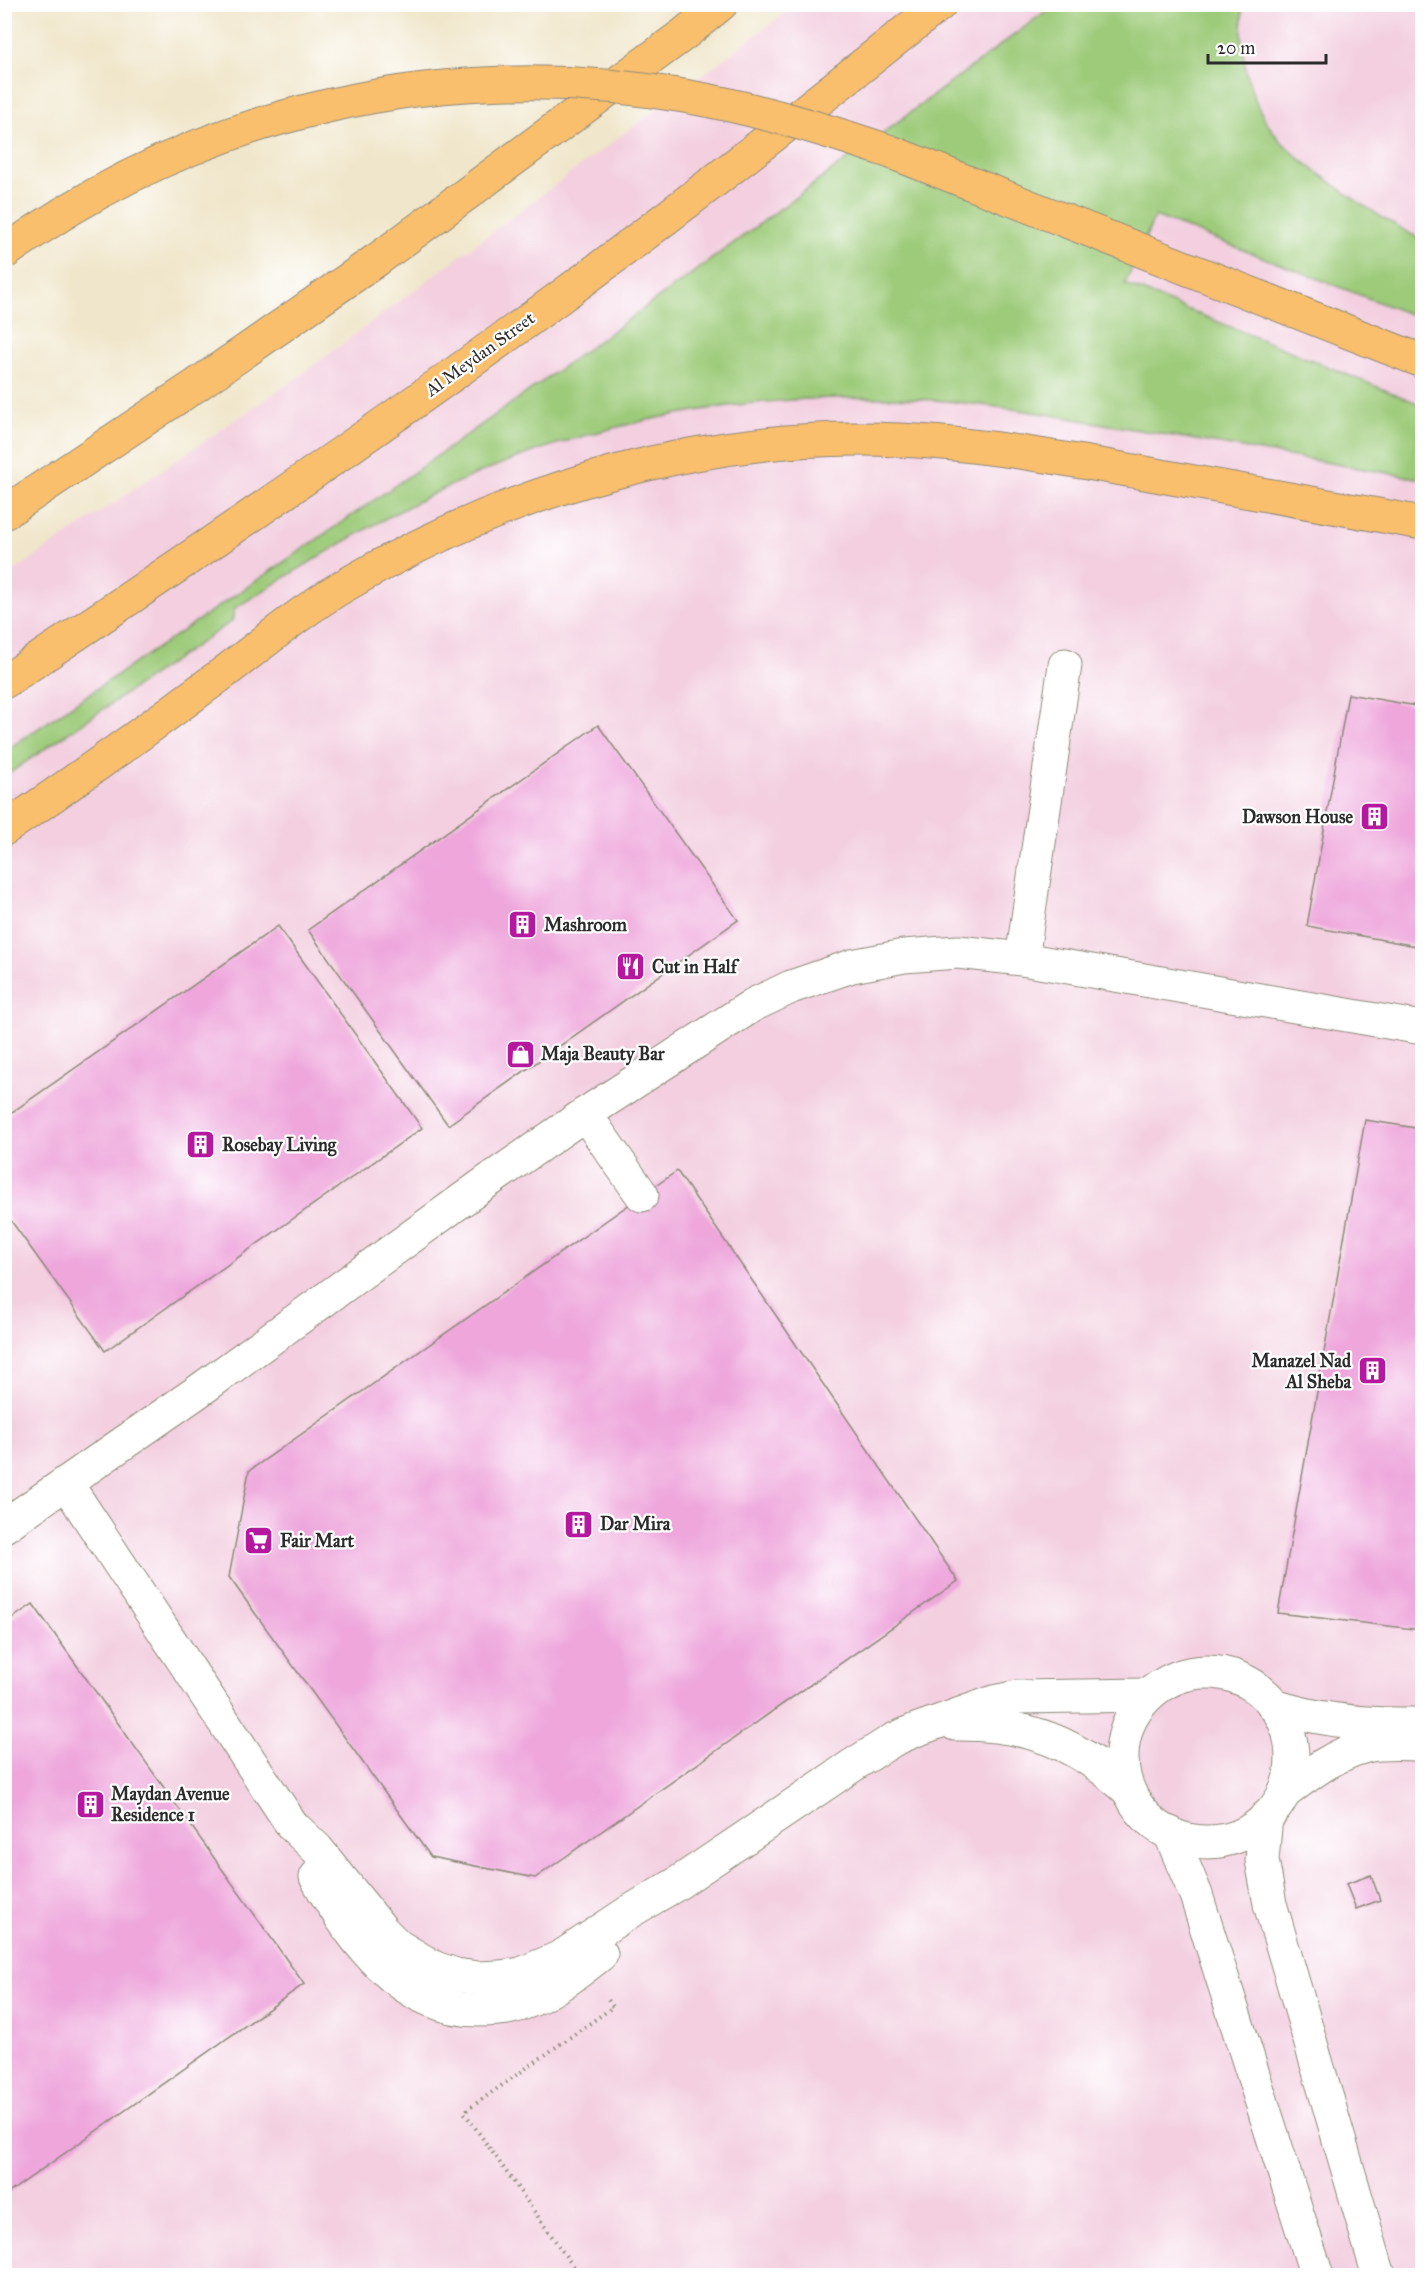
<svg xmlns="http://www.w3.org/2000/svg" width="1427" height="2280" font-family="'IM FELL Great Primer',serif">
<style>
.built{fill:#f3cfdf}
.green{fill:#9dcb79;stroke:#647b52;stroke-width:1.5}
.building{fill:#eea6db}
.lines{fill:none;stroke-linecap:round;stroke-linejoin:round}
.minor-casing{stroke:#8e887b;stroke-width:35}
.major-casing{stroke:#8e887b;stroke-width:35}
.path{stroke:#8e887b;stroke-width:4;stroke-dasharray:1.5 4.5;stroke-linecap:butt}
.minor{stroke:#fff;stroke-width:33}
.major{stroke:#f9bf6d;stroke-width:33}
.major-bridge-casing{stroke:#8e887b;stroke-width:35;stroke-linecap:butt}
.major-bridge{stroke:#f9bf6d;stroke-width:33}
.labels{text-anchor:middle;stroke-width:4.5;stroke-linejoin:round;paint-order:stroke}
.street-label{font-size:18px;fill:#2b2b2b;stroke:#fff}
.poi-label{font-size:18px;font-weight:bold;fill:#2b2b2b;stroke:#fff;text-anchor:start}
</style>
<rect width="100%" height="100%" fill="#fff"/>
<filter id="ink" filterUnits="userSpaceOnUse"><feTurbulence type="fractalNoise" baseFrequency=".0167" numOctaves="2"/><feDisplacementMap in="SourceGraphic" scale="12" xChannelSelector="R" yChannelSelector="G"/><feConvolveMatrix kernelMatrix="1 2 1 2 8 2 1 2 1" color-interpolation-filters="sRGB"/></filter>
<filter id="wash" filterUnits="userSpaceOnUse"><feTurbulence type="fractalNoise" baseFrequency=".008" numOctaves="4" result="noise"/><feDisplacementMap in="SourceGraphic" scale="24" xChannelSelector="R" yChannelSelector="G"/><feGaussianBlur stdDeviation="1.35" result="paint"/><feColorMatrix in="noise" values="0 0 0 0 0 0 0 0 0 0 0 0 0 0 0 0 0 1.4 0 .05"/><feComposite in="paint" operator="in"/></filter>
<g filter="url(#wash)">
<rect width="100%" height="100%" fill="#f0e6cb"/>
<polygon class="built" points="796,5 1422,5 1422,2275 5,2275 4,578 298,377"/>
<path class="green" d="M1054 5H1243C1238 55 1249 113 1289 149 1304 164 1322 176 1340 189 1366 208 1393 225 1422 240V319L1155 216 1125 284 1422 405V479L1040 413C999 407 959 401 918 399 756 390 586 420 439 491 368 525 302 567 235 608L232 621 5 776V751C133 664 262 578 390 489 615 332 835 170 1054 5Z"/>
<g id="blocks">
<g class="building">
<polygon points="1348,694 1422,707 1422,947 1307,926"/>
<polygon points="598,725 738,920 448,1125 308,930"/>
<polygon points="278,926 422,1128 105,1351 4,1211 4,1118"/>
<polygon points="1365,1120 1422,1129 1422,1630 1278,1613"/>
<polygon points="677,1171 958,1581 535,1878 431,1857 229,1577 249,1471"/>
<polygon points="33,1604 304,1984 4,2196 4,1624"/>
<polygon points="1371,1875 1380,1900 1356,1909 1346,1884"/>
</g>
</g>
</g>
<g filter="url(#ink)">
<use href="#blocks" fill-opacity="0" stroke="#8e887b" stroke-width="1.5"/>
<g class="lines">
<defs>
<g id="minor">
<polyline points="1022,959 1065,665"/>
<polyline points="585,1114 642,1195"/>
<polyline points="66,1483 292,1825 317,1849 383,1931 398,1946 435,1968 456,1975 478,1978 500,1977 521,1974 561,1957 629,1912 675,1885 853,1765 893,1740 913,1731 994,1702 1018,1697 1147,1695"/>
<polyline points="4,1526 200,1390 484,1184 585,1114 753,1005 791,987 852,966 904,956 958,952 1022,959 1422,1028"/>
<circle cx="1207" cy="1757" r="85"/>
<path d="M1274 1706C1318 1720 1365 1725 1412 1724"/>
<path d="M955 1724C1026 1723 1076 1742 1128 1790"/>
<path d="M1284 1793C1309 1774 1335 1754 1366 1746 1383 1742 1404 1744 1422 1744"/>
<polyline points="1266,1817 1262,1860 1270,1904 1379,2276"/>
<polyline points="1170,1833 1196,1895 1317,2276"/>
<path d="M316 1877C351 1938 400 2010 479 2010 492 2010 507 2009 519 2005 550 1994 576 1974 601 1954"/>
</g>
<g id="major">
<polyline points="4,513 195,386 378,259 684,34 721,4"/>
<path d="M4 682C193 557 380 429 563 295 691 201 816 103 940 4"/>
<path d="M4 829C77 780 148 729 218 677 259 647 298 613 342 587 509 489 704 431 899 440 984 444 1067 459 1150 474 1241 491 1332 507 1422 523"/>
</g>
</defs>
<use href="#minor" class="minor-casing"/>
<use href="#major" class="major-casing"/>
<polyline class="path" points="580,2276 464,2112 613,2007 606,1997"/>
<use href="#minor" class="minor"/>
<use href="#major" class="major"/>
<defs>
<path id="major-bridge" d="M4 253C198 111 447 55 684 96 755 108 823 129 891 152L1422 361"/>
</defs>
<use href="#major-bridge" class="major-bridge-casing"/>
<use href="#major-bridge" class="major-bridge"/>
</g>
</g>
<defs>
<symbol id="building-square" viewBox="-11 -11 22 22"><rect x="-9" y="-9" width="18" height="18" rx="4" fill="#b5179e" stroke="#fff"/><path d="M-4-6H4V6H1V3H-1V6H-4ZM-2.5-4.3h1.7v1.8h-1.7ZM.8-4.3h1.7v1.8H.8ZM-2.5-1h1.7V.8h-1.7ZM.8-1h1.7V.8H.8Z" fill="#fff"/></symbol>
<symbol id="restaurant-square" viewBox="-11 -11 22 22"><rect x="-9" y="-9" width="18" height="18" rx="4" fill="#b5179e" stroke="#fff"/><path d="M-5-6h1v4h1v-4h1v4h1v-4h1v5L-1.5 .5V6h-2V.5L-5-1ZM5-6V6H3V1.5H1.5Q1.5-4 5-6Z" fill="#fff"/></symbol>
<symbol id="shop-square" viewBox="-11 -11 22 22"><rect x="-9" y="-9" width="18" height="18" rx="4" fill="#b5179e" stroke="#fff"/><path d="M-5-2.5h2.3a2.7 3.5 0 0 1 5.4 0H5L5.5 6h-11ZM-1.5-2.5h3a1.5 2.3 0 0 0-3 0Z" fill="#fff"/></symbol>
<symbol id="supermarket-square" viewBox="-11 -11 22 22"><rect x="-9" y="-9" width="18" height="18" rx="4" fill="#b5179e" stroke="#fff"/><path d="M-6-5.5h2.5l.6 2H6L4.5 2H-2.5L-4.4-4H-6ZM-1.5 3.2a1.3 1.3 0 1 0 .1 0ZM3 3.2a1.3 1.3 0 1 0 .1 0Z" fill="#fff"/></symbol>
</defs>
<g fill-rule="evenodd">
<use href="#building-square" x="1358" y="800" width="33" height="33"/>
<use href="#building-square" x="506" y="908" width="33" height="33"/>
<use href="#restaurant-square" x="614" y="950" width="33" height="33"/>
<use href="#shop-square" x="504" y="1038" width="33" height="33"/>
<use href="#building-square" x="184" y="1128" width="33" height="33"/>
<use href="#building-square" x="1356" y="1354" width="33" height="33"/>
<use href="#building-square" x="562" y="1508" width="33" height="33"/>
<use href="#supermarket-square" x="242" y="1524" width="33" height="33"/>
<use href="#building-square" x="74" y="1788" width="33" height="33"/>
</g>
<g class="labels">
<g class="street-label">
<text transform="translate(480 354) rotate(-36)" y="6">Al Meydan Street</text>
</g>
<g class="poi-label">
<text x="1353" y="823" text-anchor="end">Dawson House</text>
<text x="544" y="931">Mashroom</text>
<text x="652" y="973">Cut in Half</text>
<text x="541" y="1060">Maja Beauty Bar</text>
<text x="222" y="1151">Rosebay Living</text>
<text x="1351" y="1367" text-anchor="end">Manazel Nad<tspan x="1351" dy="21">Al Sheba</tspan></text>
<text x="600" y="1530">Dar Mira</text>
<text x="280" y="1547">Fair Mart</text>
<text x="111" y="1800">Maydan Avenue<tspan x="111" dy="21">Residence 1</tspan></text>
</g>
</g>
<rect width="1427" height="2280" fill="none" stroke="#fff" stroke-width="24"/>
<path d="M1208 54v9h118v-9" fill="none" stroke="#2b2b2b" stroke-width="3"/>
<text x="1217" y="54" font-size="18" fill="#2b2b2b" stroke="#ffffff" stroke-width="4.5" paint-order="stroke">20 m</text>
</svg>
